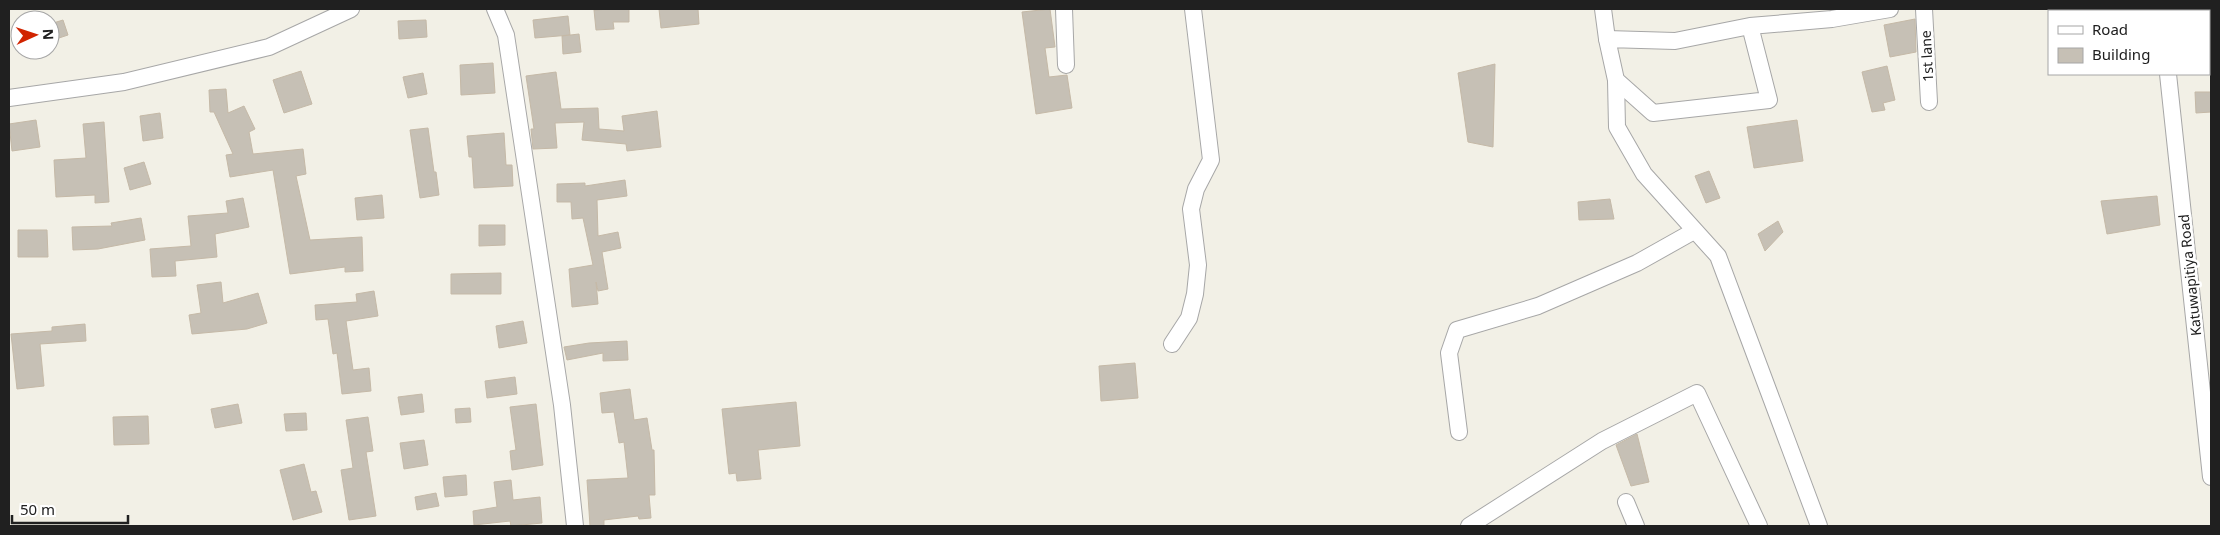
<svg xmlns="http://www.w3.org/2000/svg" width="2220" height="535" font-family="'Noto Sans',sans-serif">
<style>
.building{fill:#c6c0b5;stroke:#c5b9a7}
.lines{fill:none;stroke-linecap:round;stroke-linejoin:round}
.minor-casing{stroke:#a7a7a7;stroke-width:18}
.minor{stroke:#fff;stroke-width:16}
.labels{text-anchor:middle;stroke-width:5;stroke-linejoin:round;paint-order:stroke}
.street-label{font-size:14px;fill:#202020;stroke:#fff}
</style>
<rect width="100%" height="100%" fill="#f2f0e6"/>
<g class="building">
<polygon points="611,9 629,9 629,22 613,22 614,29 596,30 594,10"/>
<polygon points="659,9 698,9 699,24 661,28"/>
<polygon points="1050,9 1055,47 1045,48 1049,77 1067,75 1072,108 1036,114 1022,12"/>
<polygon points="568,16 570,35 535,38 533,20"/>
<polygon points="1915,19 1916,52 1890,57 1884,25"/>
<polygon points="63,20 68,35 50,41 50,24"/>
<polygon points="426,20 427,37 399,39 398,21"/>
<polygon points="579,34 581,52 563,54 562,36"/>
<polygon points="493,63 495,93 461,95 460,65"/>
<polygon points="1495,64 1493,147 1468,142 1458,73"/>
<polygon points="1887,66 1895,100 1883,103 1885,110 1872,112 1862,72"/>
<polygon points="301,71 312,104 284,113 273,80"/>
<polygon points="556,72 561,109 598,108 599,129 624,131 622,116 657,111 661,147 627,151 626,144 582,140 584,122 555,123 557,148 533,149 531,129 534,129 526,76"/>
<polygon points="423,73 427,94 408,98 403,77"/>
<polygon points="226,89 228,113 244,106 255,129 249,132 253,154 303,149 306,174 296,176 310,240 362,237 363,271 345,272 345,267 290,274 273,170 230,177 226,155 233,154 214,112 210,112 209,90"/>
<polygon points="2195,92 2211,92 2211,112 2196,113"/>
<polygon points="160,113 163,138 143,141 140,116"/>
<polygon points="36,120 40,147 12,151 9,124"/>
<polygon points="1797,120 1803,161 1754,168 1747,127"/>
<polygon points="104,122 109,202 95,203 95,195 56,197 54,160 86,158 83,124"/>
<polygon points="428,128 434,172 436,172 439,195 420,198 410,130"/>
<polygon points="504,133 506,165 512,165 513,186 474,188 472,157 469,157 467,136"/>
<polygon points="144,162 151,184 130,190 124,168"/>
<polygon points="1709,171 1720,198 1706,203 1695,176"/>
<polygon points="625,180 627,196 597,200 598,236 618,232 621,248 602,252 608,289 598,291 596,282 598,304 572,307 569,269 593,265 583,218 572,219 571,202 557,202 557,184 585,183 585,186"/>
<polygon points="382,195 384,218 357,220 355,198"/>
<polygon points="2157,196 2160,225 2107,234 2101,201"/>
<polygon points="243,198 249,227 215,234 217,257 175,261 176,276 152,277 150,249 191,246 188,216 228,213 226,201"/>
<polygon points="1610,199 1614,219 1579,220 1578,202"/>
<polygon points="141,218 145,240 98,249 73,250 72,227 112,226 111,223"/>
<polygon points="1778,221 1783,232 1765,251 1758,234"/>
<polygon points="479,225 505,225 505,245 479,246"/>
<polygon points="18,230 47,230 48,257 18,257"/>
<polygon points="501,273 501,294 451,294 451,274"/>
<polygon points="221,282 223,303 258,293 267,323 247,329 192,334 189,315 201,313 197,285"/>
<polygon points="374,291 378,316 346,321 353,370 369,368 371,391 342,394 337,353 333,354 328,319 316,320 315,305 357,302 356,294"/>
<polygon points="523,321 527,343 499,348 496,326"/>
<polygon points="85,324 86,341 40,344 44,386 17,389 11,334 52,331 52,327"/>
<polygon points="627,341 628,360 603,361 603,353 567,360 564,347 589,343"/>
<polygon points="1135,363 1138,398 1101,401 1099,366"/>
<polygon points="515,377 517,394 487,398 485,381"/>
<polygon points="630,389 634,420 647,418 652,450 654,450 655,495 649,495 651,518 639,519 638,516 604,520 604,526 590,526 587,480 628,478 624,442 619,443 614,412 602,413 600,393"/>
<polygon points="422,394 424,412 401,415 398,397"/>
<polygon points="796,402 800,446 758,450 761,479 737,481 736,473 729,474 722,409"/>
<polygon points="238,404 242,423 215,428 211,409"/>
<polygon points="536,404 543,465 512,470 510,451 516,450 510,407"/>
<polygon points="470,408 471,422 456,423 455,409"/>
<polygon points="306,413 307,430 286,431 284,414"/>
<polygon points="148,416 149,444 114,445 113,417"/>
<polygon points="368,417 373,451 366,452 376,516 349,520 341,470 353,468 346,420"/>
<polygon points="1637,434 1649,482 1631,486 1616,445"/>
<polygon points="424,440 428,465 404,469 400,443"/>
<polygon points="304,464 311,492 316,491 322,512 293,520 280,470"/>
<polygon points="466,475 467,495 445,497 443,477"/>
<polygon points="511,480 513,500 540,497 542,523 511,526 510,521 474,525 473,511 497,507 494,482"/>
<polygon points="436,493 439,506 417,510 415,497"/>
</g>
<g class="lines">
<defs>
<g id="minor">
<polyline points="495,9 506,35 562,405 575,526"/>
<polyline points="1064,9 1066,65"/>
<polyline points="1603,9 1607,39"/>
<polyline points="1924,9 1929,102"/>
<polyline points="2161,9 2161,11"/>
<polyline points="1750,26 1769,100 1653,113 1616,80 1607,39 1675,41 1750,26 1832,19 1890,9"/>
<polyline points="2168,74 2211,477"/>
<polyline points="1616,80 1617,127 1644,174 1718,256 1819,526"/>
<polyline points="9,98 124,82 269,47 351,9"/>
<polyline points="1172,344 1189,318 1195,294 1198,265 1191,209 1196,189 1211,160 1193,9"/>
<polyline points="1459,432 1449,353 1457,330 1538,306 1637,263 1694,231"/>
<polyline points="1626,502 1636,526"/>
<polyline points="1469,526 1602,441 1697,393 1759,526"/>
</g>
</defs>
<use href="#minor" class="minor-casing"/>
<use href="#minor" class="minor"/>
</g>
<g class="labels">
<g class="street-label">
<text transform="translate(1927 56) rotate(-93)" y="5">1st lane</text>
<text transform="translate(2190 275) rotate(-96)" y="5">Katuwapitiya Road</text>
</g>
</g>
<rect width="2220" height="535" fill="none" stroke="#202020" stroke-width="20"/>
<rect x="2048" y="10" width="162" height="65" fill="#ffffff" stroke="#a6a6a6"/>
<rect x="2058" y="26" width="25" height="8" fill="#ffffff" stroke="#a6a6a6"/>
<text x="2092" y="35" font-size="15" fill="#202020">Road</text>
<rect x="2058" y="48" width="25" height="15" fill="#c6c0b5" stroke="#a6a6a6"/>
<text x="2092" y="60" font-size="15" fill="#202020">Building</text>
<g transform="translate(35 35) rotate(87)"><circle r="24" fill="#ffffff" stroke="#a6a6a6"/>
<path d="M0-4L9 19L0 12L-9 19Z" fill="#d12400"/>
<text y="-8" font-size="14" font-weight="bold" text-anchor="middle" fill="#202020">N</text>
</g>
<path d="M12 515v8h116v-8" fill="none" stroke="#202020" stroke-width="2.5"/>
<text x="20" y="515" font-size="15" fill="#202020" stroke="#ffffff" stroke-width="4" paint-order="stroke">50 m</text>
</svg>
